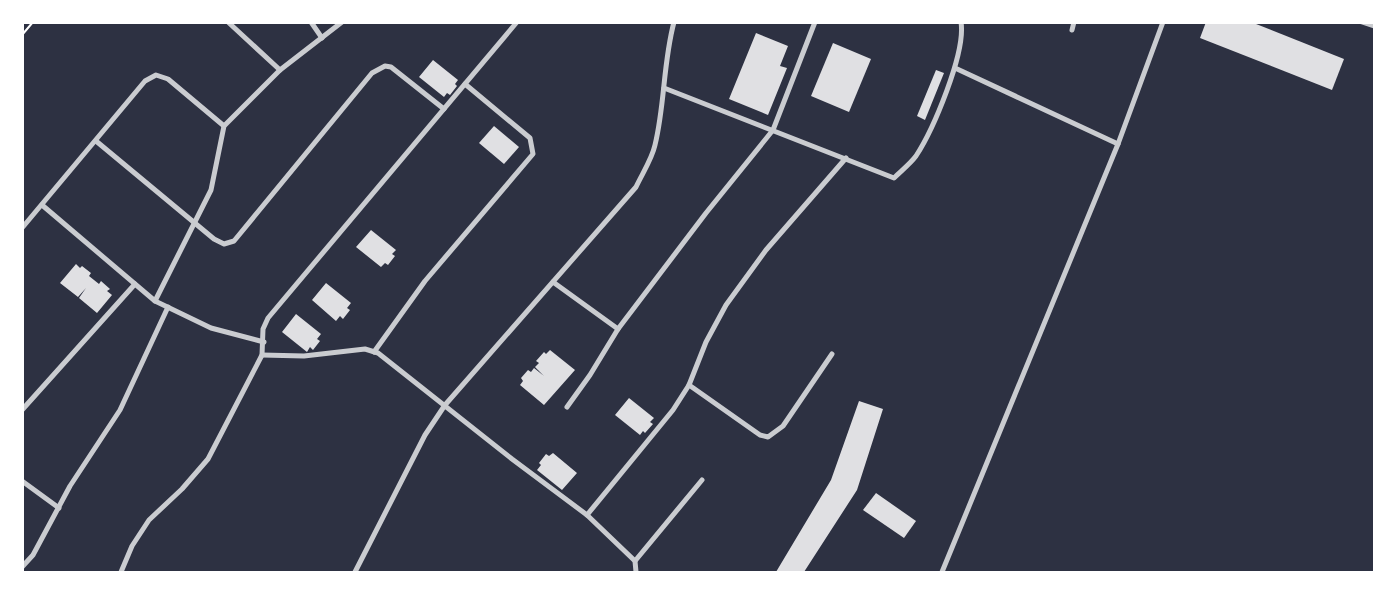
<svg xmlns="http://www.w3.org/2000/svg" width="1397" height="595" font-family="Signika,sans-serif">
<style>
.building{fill:#e0e0e3}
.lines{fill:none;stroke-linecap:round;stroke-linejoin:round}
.path{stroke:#fff;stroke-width:2}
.minor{stroke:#caccd0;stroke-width:5}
</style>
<rect width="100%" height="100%" fill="#2d3142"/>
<g class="building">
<polygon points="1206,22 1251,22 1344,59 1332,90 1200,38"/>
<polygon points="756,33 788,46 780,66 787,68 768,115 729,99"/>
<polygon points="833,43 871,59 849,112 811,96"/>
<polygon points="433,60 458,80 455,84 457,86 450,95 447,93 444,97 419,77"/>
<polygon points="936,70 944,73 925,120 917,116"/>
<polygon points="494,126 519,147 504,164 479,143"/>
<polygon points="371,230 396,250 392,254 395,256 388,265 385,263 381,267 356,247"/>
<polygon points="76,264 80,268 82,266 91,273 89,276 99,284 101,281 110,289 107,291 112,295 97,313 79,298 86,288 78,297 60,283"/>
<polygon points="326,283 351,303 347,308 350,310 343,319 340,316 336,321 312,300"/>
<polygon points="296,314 321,334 317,339 320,341 313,350 310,347 307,352 282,332"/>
<polygon points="550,350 575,370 544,405 520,385 523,381 521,378 528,370 531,372 534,368 544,376 535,367 539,363 536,361 544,352 546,354"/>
<polygon points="629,398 654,418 650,422 653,424 645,433 643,431 640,435 615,415"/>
<polygon points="859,401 883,409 857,490 804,572 776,572 831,480"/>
<polygon points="553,453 577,473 562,490 537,470 541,465 539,463 546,454 549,456"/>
<polygon points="876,493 916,521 904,538 863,510"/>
</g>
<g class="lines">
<polyline class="path" points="22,35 33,22"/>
<g class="minor">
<polyline points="228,22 280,70"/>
<polyline points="311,22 322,38"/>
<polyline points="1362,22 1374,26"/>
<polyline points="1072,30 1074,22"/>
<polyline points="955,68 1118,144"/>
<path d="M664 88 894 178C901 171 910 164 916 156 933 130 966 53 961 22"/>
<polyline points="96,141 214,239 224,244 234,241 372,73 385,66 391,67 444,109"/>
<polyline points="42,205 155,301 211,328 264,342"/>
<polyline points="22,228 145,81 156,75 168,79 224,126"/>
<polyline points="553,282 618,329"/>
<polyline points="155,301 211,190 224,126 280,70 342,22"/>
<polyline points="374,352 425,281 533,154 530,138 465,84"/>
<polyline points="262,355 304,356 365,349 378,353 512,459 587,515 635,561 636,572"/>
<polyline points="689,385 760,435 768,437 783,426 832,354"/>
<polyline points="567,407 590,375 618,329 706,213 773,130 815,22"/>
<polyline points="22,410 135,284"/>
<polyline points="22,481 59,508"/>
<polyline points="587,515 673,410 689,385 706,342 726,305 766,250 846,158"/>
<polyline points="635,561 702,480"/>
<polyline points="22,567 33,555 70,486 120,410 168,307"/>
<polyline points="121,572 132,546 149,520 182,489 208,459 262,355 263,329 268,318 517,22"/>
<path d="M355 572 425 435 445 405 636 187C642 174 652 159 655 145 665 104 663 63 674 22"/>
<polyline points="942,572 1118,144 1163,22"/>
</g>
</g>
<rect width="1397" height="595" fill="none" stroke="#ffffff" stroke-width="48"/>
</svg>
